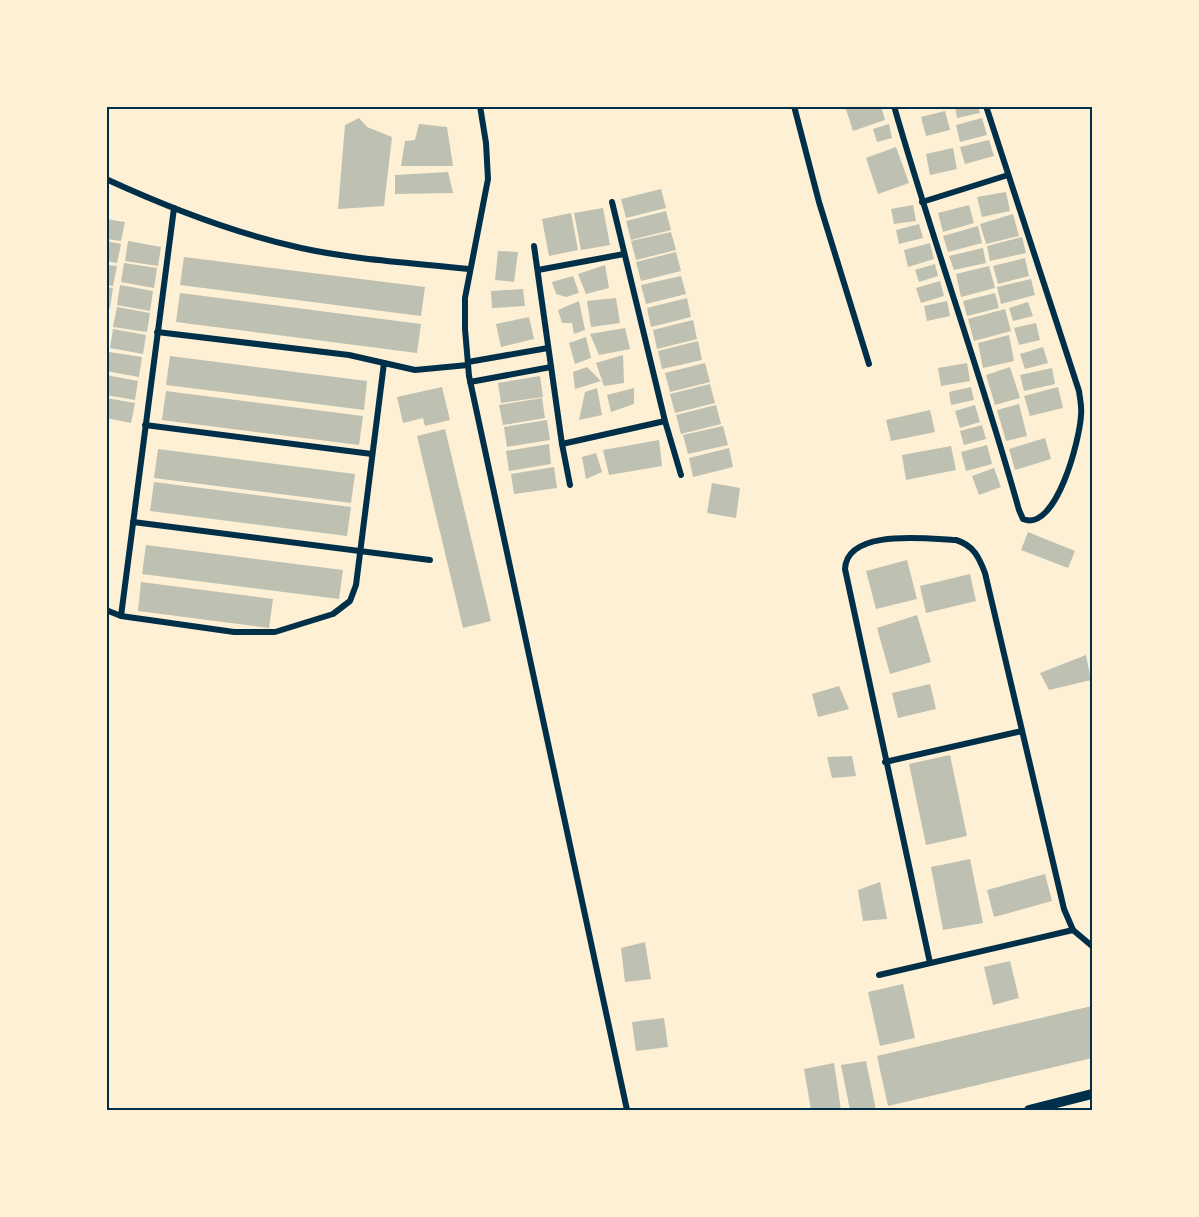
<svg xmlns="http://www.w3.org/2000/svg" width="1199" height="1217" font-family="'Exo 2',sans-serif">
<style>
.building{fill:#bec0b2}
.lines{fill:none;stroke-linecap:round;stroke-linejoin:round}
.minor{stroke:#003049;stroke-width:6}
.tertiary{stroke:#003049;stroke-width:10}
.neatline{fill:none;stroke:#003049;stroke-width:2}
</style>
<rect width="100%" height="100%" fill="#fdf0d5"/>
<g class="building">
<polygon points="845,106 881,106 885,120 853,131"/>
<polygon points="955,106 978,106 980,113 957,118"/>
<polygon points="945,111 950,130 926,136 921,117"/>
<polygon points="359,118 367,127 392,137 384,206 338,209 345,125"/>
<polygon points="982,118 987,135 960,142 956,125"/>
<polygon points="419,124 447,127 453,166 401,166 405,141 415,140"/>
<polygon points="889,124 892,138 877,142 873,129"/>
<polygon points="989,140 994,156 965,164 960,147"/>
<polygon points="896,147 909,183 878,194 866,158"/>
<polygon points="953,148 957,169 930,175 926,154"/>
<polygon points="448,172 453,193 395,194 395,175"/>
<polygon points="661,189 666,208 626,218 621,199"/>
<polygon points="1006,192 1010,211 982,217 977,197"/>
<polygon points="913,205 916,221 894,224 891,209"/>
<polygon points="969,205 974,223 943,232 938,213"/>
<polygon points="603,208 610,245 581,250 574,213"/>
<polygon points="666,211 671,230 631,240 626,221"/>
<polygon points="571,213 578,250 549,256 542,219"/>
<polygon points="1013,214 1019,236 986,244 980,224"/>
<polygon points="106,219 125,222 121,241 106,239"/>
<polygon points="919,224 923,238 899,244 896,230"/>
<polygon points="978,226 982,243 948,252 943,236"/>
<polygon points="671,232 676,250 636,260 631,241"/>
<polygon points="1022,237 1026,253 990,261 987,246"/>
<polygon points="106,241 121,244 117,263 106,261"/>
<polygon points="128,241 161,247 158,266 125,261"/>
<polygon points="930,243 934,259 908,267 904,250"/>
<polygon points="983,248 986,263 954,270 949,256"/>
<polygon points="498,251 518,252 514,282 495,280"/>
<polygon points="676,252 681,271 641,281 636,262"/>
<polygon points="184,257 425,287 421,316 180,285"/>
<polygon points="1025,258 1029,276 998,284 993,266"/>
<polygon points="124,263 157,268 154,288 121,282"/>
<polygon points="935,264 938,276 919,282 915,270"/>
<polygon points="106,265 117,266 113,286 106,285"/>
<polygon points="605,265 609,288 586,294 578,274"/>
<polygon points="989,266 995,288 961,297 956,274"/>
<polygon points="573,276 579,293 566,297 556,294 552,282"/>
<polygon points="681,276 686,294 646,304 641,285"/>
<polygon points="1031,279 1035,295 1001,304 997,287"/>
<polygon points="940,281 944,296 921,303 916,288"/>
<polygon points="120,285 153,291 150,311 117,305"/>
<polygon points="106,287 113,288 110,308 106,307"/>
<polygon points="523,289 525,306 492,308 491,291"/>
<polygon points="180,293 421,324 417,353 176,322"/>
<polygon points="995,293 999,308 967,316 963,301"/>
<polygon points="616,298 620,323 591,327 587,301"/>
<polygon points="687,298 691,317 651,327 647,308"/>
<polygon points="579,301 585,330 574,334 572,323 562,323 558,310"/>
<polygon points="947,301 950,316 927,321 924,306"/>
<polygon points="1028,302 1033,316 1013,321 1009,308"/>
<polygon points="117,307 150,313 147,332 113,327"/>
<polygon points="1005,309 1011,331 974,341 968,319"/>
<polygon points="529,317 534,339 501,347 496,324"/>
<polygon points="693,320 697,339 657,349 653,330"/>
<polygon points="1036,323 1040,340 1019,345 1014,328"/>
<polygon points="625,328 630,349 599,355 590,334"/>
<polygon points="113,329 146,335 143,354 110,348"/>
<polygon points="1009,335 1014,361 983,368 978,343"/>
<polygon points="586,337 591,358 575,364 569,343"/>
<polygon points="698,341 702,360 662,369 658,351"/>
<polygon points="1043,347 1048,363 1025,369 1020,354"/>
<polygon points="109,352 142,357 139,377 106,371"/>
<polygon points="623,355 624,383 604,386 596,363"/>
<polygon points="170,356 367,381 364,410 166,385"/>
<polygon points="705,363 710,382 670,392 665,373"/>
<polygon points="967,363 970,381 941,386 938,368"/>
<polygon points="587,367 601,381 575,389 573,372"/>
<polygon points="1010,367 1020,398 995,405 986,375"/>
<polygon points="1052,368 1055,384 1024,391 1020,375"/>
<polygon points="106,375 138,381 135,400 106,395"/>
<polygon points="540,376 543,397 501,403 498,383"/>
<polygon points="710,384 715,403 675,413 670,394"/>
<polygon points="442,387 450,420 425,426 423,418 403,423 397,397"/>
<polygon points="971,387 974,400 951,405 949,392"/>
<polygon points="1058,387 1063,408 1030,416 1024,396"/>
<polygon points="597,388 602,415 579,420 585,392"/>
<polygon points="634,388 634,404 611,412 607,395"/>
<polygon points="166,391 363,416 359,445 162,420"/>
<polygon points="106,398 135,403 131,423 106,418"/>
<polygon points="542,398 545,418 503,425 499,405"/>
<polygon points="1019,404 1027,436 1006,441 997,410"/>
<polygon points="716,405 721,424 681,434 676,415"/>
<polygon points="975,405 980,422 960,428 955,411"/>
<polygon points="930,410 935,432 891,441 886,420"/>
<polygon points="547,420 550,440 507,447 504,427"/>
<polygon points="982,425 986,439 964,445 960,431"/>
<polygon points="723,426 728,445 688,454 683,435"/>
<polygon points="445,429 491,621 463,628 417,436"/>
<polygon points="1045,438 1051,459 1015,470 1009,449"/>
<polygon points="659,440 662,466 609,475 603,450"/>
<polygon points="549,444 551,464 509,471 506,451"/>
<polygon points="987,445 992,464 966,471 961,452"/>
<polygon points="951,446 956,470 906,480 902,455"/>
<polygon points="729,448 733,467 693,477 689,458"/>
<polygon points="158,449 355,474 351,503 154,478"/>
<polygon points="596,453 602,472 586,479 582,457"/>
<polygon points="554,467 557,488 514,494 511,474"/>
<polygon points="994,468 1001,487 979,495 972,476"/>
<polygon points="154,482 351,507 347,536 150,511"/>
<polygon points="712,483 740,488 736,518 707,513"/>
<polygon points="1028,532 1075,551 1068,568 1021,550"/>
<polygon points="146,545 343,570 339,599 142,574"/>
<polygon points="907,560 917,599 876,609 866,571"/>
<polygon points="970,574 976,601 926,613 920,586"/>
<polygon points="141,582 273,599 269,628 138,611"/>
<polygon points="917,615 931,662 890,674 877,628"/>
<polygon points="1086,655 1091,680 1049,690 1040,673"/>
<polygon points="930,684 936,709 898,718 892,693"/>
<polygon points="839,686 849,709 818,717 812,694"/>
<polygon points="950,755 967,836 926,845 909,764"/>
<polygon points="852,756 856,776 832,778 827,757"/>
<polygon points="970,859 983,923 943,930 931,867"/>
<polygon points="1045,874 1052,901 994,917 987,890"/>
<polygon points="880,882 887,919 863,921 858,890"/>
<polygon points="645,942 651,979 625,982 621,948"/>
<polygon points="1010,961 1019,998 993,1005 984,967"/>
<polygon points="903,984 915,1038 880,1046 868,992"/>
<polygon points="1092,1006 1092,1058 888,1106 877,1056"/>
<polygon points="664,1018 668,1047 636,1051 632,1022"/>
<polygon points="866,1061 876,1110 850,1110 841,1065"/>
<polygon points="834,1063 841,1110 811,1110 804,1069"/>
</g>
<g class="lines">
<g class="minor">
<polyline points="480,106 486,143 488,179 465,298 465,329 469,376 627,1110"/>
<polyline points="794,106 819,202 869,364"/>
<path d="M894 106C933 242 981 374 1019 510L1023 519C1056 533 1080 439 1081 415 1082 407 1080 399 1079 391L986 106"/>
<path d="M106 179C169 208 233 233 301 248 356 260 414 263 469 269"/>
<polyline points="612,202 665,421 681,475"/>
<polyline points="922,202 1008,175"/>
<polyline points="174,208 121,616 234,632 275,632 333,614 350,601 356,585 384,363"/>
<polyline points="534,246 562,444 570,485"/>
<polyline points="538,270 624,254"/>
<polyline points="157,332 349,355 415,370 468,365"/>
<polyline points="468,362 548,348"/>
<polyline points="470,382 551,367"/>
<polyline points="145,425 372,454"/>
<polyline points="562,444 665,421"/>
<polyline points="133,522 430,560"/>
<polyline points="106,610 121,616"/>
<polyline points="885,762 1022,731"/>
<path d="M930 963 845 569C847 528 927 539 956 540 973 545 979 557 985 573L1064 909 1073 930 1092 946"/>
<polyline points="879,975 1073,930"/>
</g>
<polyline class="tertiary" points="1029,1110 1092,1094"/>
</g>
<rect width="1199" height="1217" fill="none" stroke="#fdf0d5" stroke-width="216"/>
<rect x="108" y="108" width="983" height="1001" class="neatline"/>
</svg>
